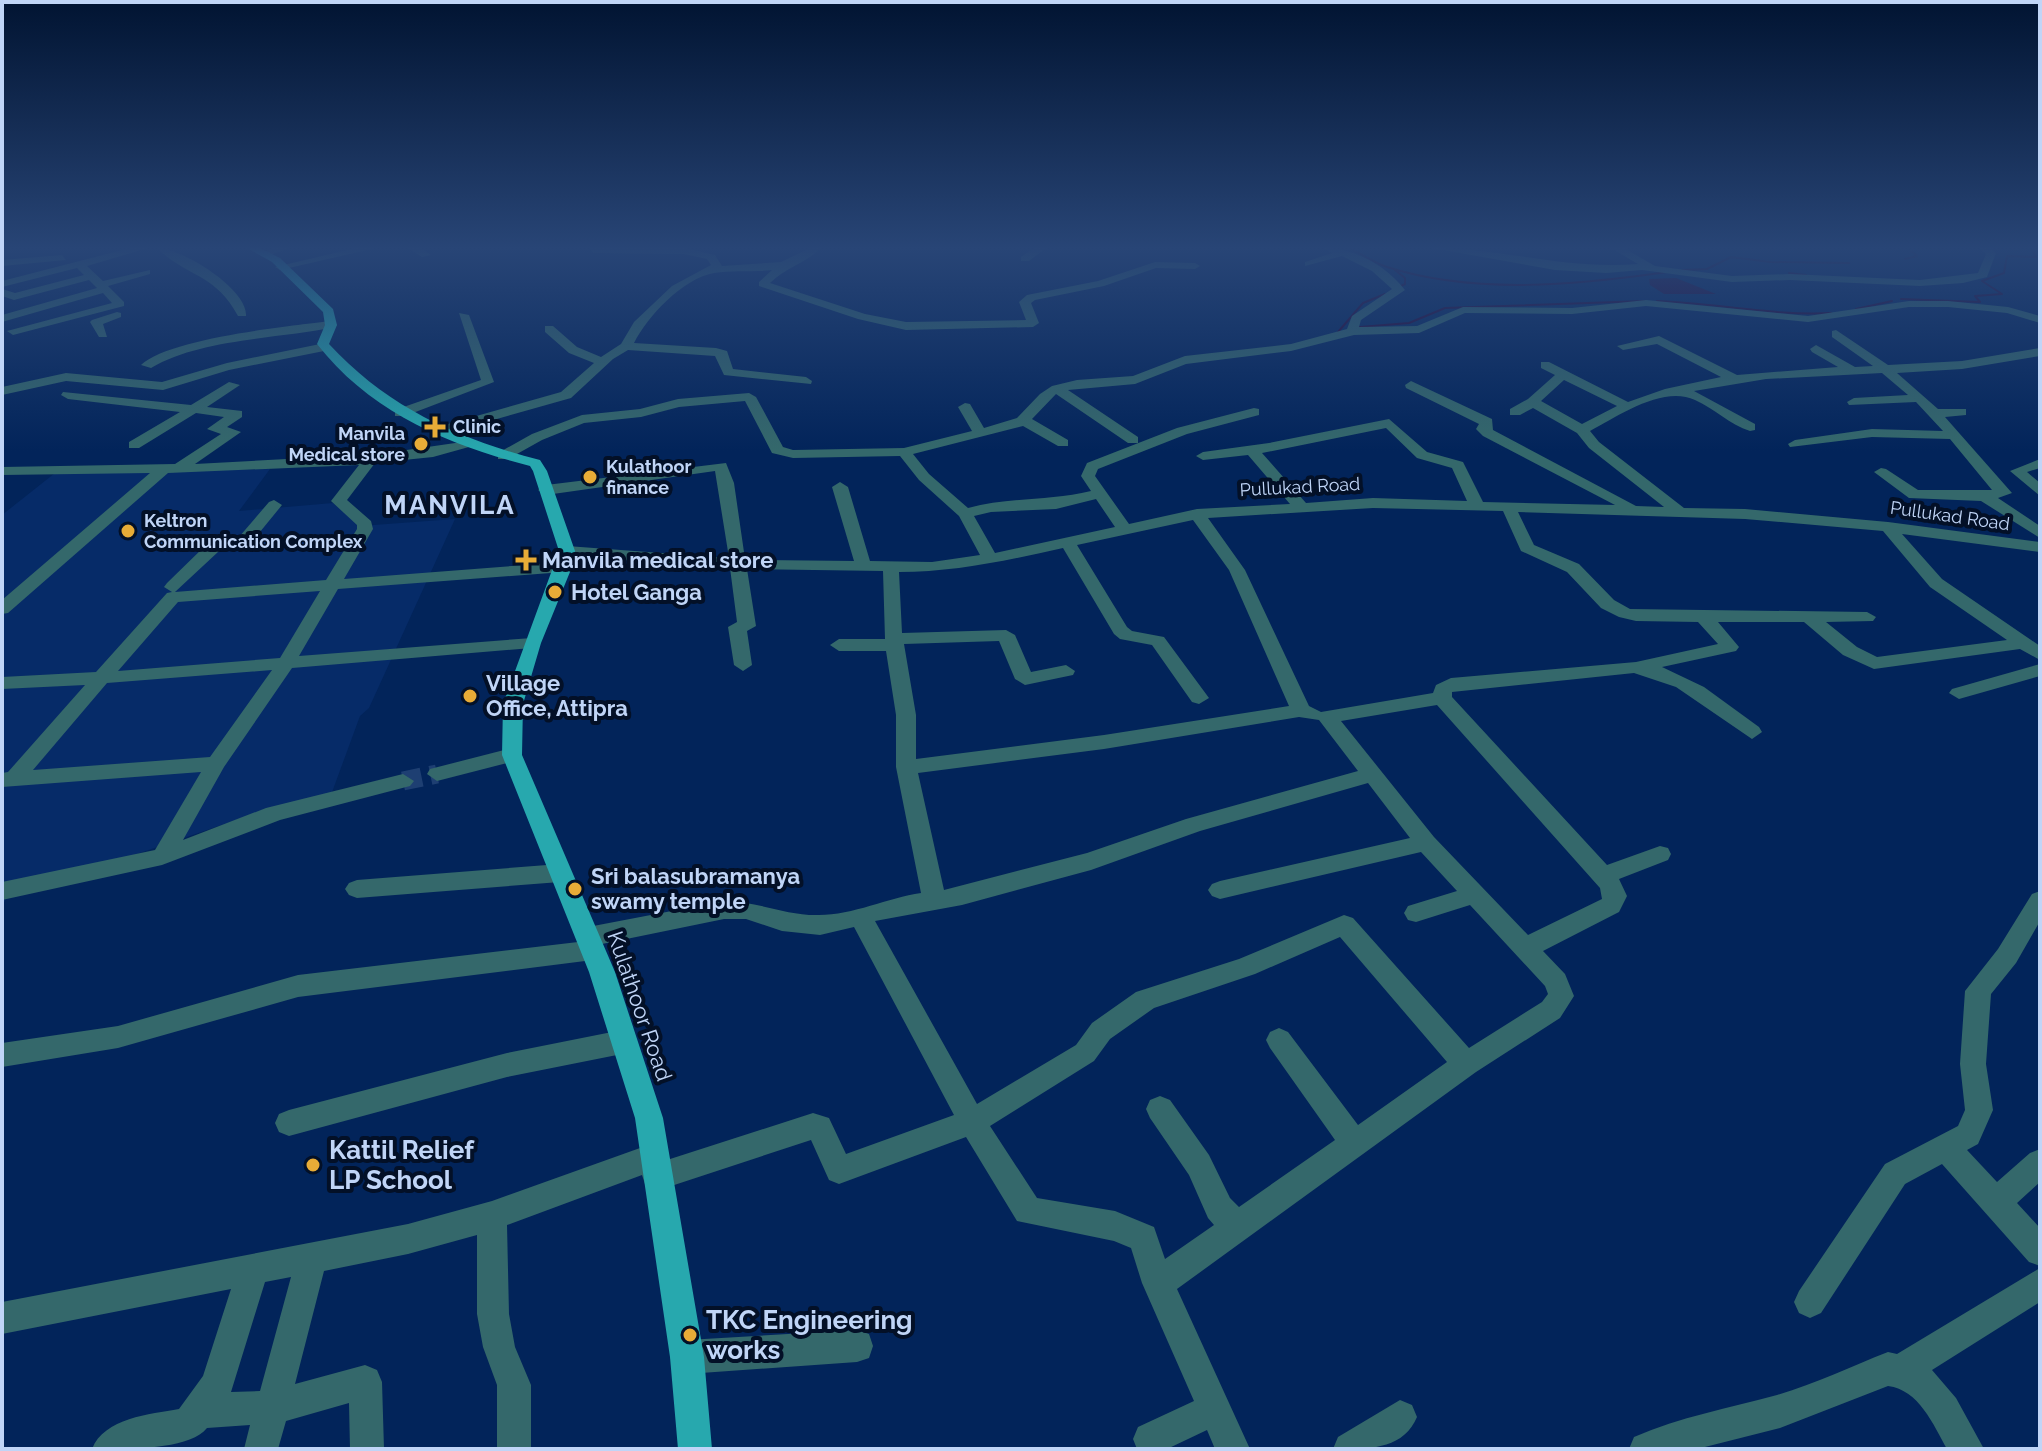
<svg xmlns="http://www.w3.org/2000/svg" width="2042" height="1451" font-family="Raleway,sans-serif">
<style>
.built{fill:#062b68}
.water{fill:#26002f}
.lines{fill:none;stroke-linecap:round;stroke-linejoin:round}
.stream{stroke:#26002f;stroke-width:2}
.minor-tunnel{stroke:#1e3f72;stroke-width:19;stroke-dasharray:19 9;stroke-linecap:butt}
.minor{fill:#34686b;fill-rule:evenodd}
.major{fill:#27a8ae;fill-rule:evenodd}
.poi-dot{fill:#e8ac37;stroke:#031027;stroke-width:3}
.labels{text-anchor:middle;stroke-width:8;stroke-linejoin:round;paint-order:stroke}
.far-poi-label{font-size:18px;font-weight:bold;fill:#c0d5f7;stroke:#031027;text-anchor:start}
.far-street-label{font-size:18px;fill:#c0d5f7;stroke:#031027}
.poi-label{font-size:22px;font-weight:bold;fill:#c0d5f7;stroke:#031027;text-anchor:start}
.street-label{font-size:22px;fill:#c0d5f7;stroke:#031027}
.far-district-label{font-size:26px;font-weight:bold;letter-spacing:2px;fill:#c0d5f7;stroke:#031027}
.near-poi-label{font-size:26px;font-weight:bold;fill:#c0d5f7;stroke:#031027;text-anchor:start}
</style>
<rect width="100%" height="100%" fill="#02245a"/>
<polygon class="built" points="270,469 239,511 333,503 360,526 455,519 369,708 360,716 331,795 274,807 131,856 12,886 2,907 2,515 55,473"/>
<polygon class="water" points="1676,278 1716,294 1664,294 1650,285 1649,279"/>
<g class="lines">
<g class="stream">
<path d="M1349 248C1362 254 1374 263 1387 267 1475 295 1577 285 1667 272"/>
<polyline points="1905,259 1917,256 1908,248"/>
<polyline points="1395,270 1405,278 1405,284 1397,288"/>
<polyline points="1682,270 1707,269 1731,257 1770,262 1849,263"/>
<polyline points="1789,273 1806,275"/>
<polyline points="1901,299 1980,302 1975,296 2002,294 1982,281 2004,273 2007,256 2036,257 2032,248"/>
<path d="M1657 301C1715 303 1773 316 1831 313"/>
<polyline points="1856,309 1892,301"/>
<polyline points="1360,327 1409,323 1445,308 1644,301"/>
<polyline points="1338,332 1363,303 1385,294"/>
</g>
<polyline class="minor-tunnel" points="403,781 437,774"/>
<g class="minor">
<polygon points="130,248 148,248 87,266 103,281 150,270 150,274 108,286 124,302 124,306 13,335 7,331 112,303 103,293 2,322 2,315 97,288 89,280 14,300 2,296 2,289 15,293 84,275 77,268 2,287 2,281"/>
<path d="M157 248C182 248 248 289 246 316H238C215 273 188 278 157 248Z"/>
<polygon points="273,248 290,248 264,257 259,254"/>
<polygon points="356,248 376,248 280,270 275,267"/>
<polygon points="408,248 421,248 431,255 422,257"/>
<path d="M589 248H685L715 255 722 266 781 262 810 248H821C805 264 788 266 770 283L865 314 906 322 1026 320 1019 302 1027 295 1098 281 1155 262 1195 263 1200 266 1195 269 1156 268 1104 286 1035 300 1031 303 1039 323 1033 327 906 330 858 319 759 286V282L772 270C753 272 733 270 714 273 682 279 648 316 634 343L716 348 727 351 733 369 806 377 812 381 811 384 724 375 715 356 628 350 613 359 571 398 444 434H434V428L561 392 594 363 569 353 545 332V326H553L577 347 601 357 621 344 634 322 672 286 711 265 707 259 684 254 593 253Z"/>
<polygon points="1034,248 1046,248 1029,261 1021,261 1021,257"/>
<path d="M1323 248C1355 248 1385 265 1405 290L1361 320 1359 327 1417 326 1463 307 1572 308 1646 300 1808 316 1909 301H1948L2008 307 2040 316V323L2007 313 1948 307H1909L1808 322 1646 306 1572 314 1465 313 1419 333 1354 335 1291 351 1186 364 1135 384 1068 390 1138 437V443H1128L1056 394 1032 419 1068 440V446H1058L1023 426 913 454 929 474 968 508C1008 497 1050 501 1091 491L1081 476 1087 463 1177 428 1254 408 1259 409V415L1187 434 1098 469 1095 476 1129 524 1197 509 1290 504 1248 455 1203 460 1196 456 1203 452 1269 443 1389 419 1427 452 1463 462 1483 502 1615 505 1483 436 1476 429 1479 424 1406 388 1405 385 1411 381 1492 419 1493 430 1636 506 1664 507 1589 448 1577 433 1533 408 1520 415H1510V409L1528 399 1555 375 1541 368V362H1549L1628 402 1665 389 1721 377 1657 344 1623 350 1617 346 1659 336 1737 375 1838 367 1812 352 1810 349 1816 345 1855 367 1873 366 1832 337V331L1836 330 1888 365 1962 361 2040 348V356L1962 369 1897 373 1938 409H1966V415L1945 417 2012 493 1998 498 2040 526V538L1981 501 1909 498 1874 472 1881 468 1886 469 1918 490H1992L1950 439 1872 437 1790 447 1788 444 1795 440 1872 429 1943 431 1916 402 1849 405 1847 402 1854 398 1908 395 1882 373 1766 379 1694 391 1755 424V430L1750 431C1730 425 1714 408 1695 400 1663 385 1618 416 1590 431L1599 442 1684 508 1745 509 1888 522 2040 542V552L1902 534 1942 579 2040 646V660L2020 649 1874 669 1843 655 1804 622H1718L1739 647 1736 651 1662 667 1704 687 1759 727 1762 732 1752 739 1676 687 1634 673 1452 692V697L1607 865 1660 846 1668 848 1671 854 1668 860 1619 879 1627 896 1619 912 1543 951 1565 974 1574 996 1560 1018 1476 1072 1177 1289 1250 1449H1215L1207 1430 1167 1449H1137L1133 1439 1138 1427 1194 1401 1142 1283 1131 1248 1114 1241 1017 1221 966 1137 839 1184 829 1180 811 1140 656 1191 646 1187 642 1175 507 1225 509 1314 515 1347 531 1385V1449H497V1385L483 1347 477 1314V1235L408 1254 324 1271 295 1384 365 1365 377 1370 382 1382 384 1449H350L349 1403 286 1421 278 1449H244L250 1425 207 1428C189 1451 122 1449 92 1449 104 1418 150 1414 179 1409L203 1376 231 1289 2 1334V1302L408 1224 492 1201 654 1143 664 1147 667 1160 813 1113 829 1118 846 1154 954 1115 854 927 820 935 782 931 746 919H724L602 944 605 950 602 957 593 960 298 997 118 1048 2 1067V1043L118 1026 298 975 578 942 576 937 579 930 588 927 724 901C756 901 784 915 816 915 851 916 887 898 921 893L896 767V715L886 651H839L830 645 839 639H885L883 571 747 569 756 626 747 631 752 665 743 671 734 665 728 627 737 622 730 568 567 556 559 551 567 546 729 558 715 471 546 495 538 490 546 485 726 463 734 483 745 559 756 560 854 561 832 487 840 482 848 487 870 561 932 562 980 555 959 516 919 480 900 456 793 458 772 453 745 401 679 407 641 417 584 423 542 440 508 459H498V453L532 434 582 415 640 409 678 399 749 393 756 397 783 447 793 450 904 448 972 431 958 407 965 403 970 404 984 428 1017 418 1040 394 1052 386 1077 380 1133 376 1185 356 1291 344 1347 329 1352 316 1392 289 1372 271 1342 256 1305 266V262L1332 253ZM1564 380 1617 406 1582 424 1541 401ZM1386 428 1417 458 1452 468 1467 501 1373 498 1306 503 1262 453ZM1096 499 1115 527 995 553 974 516 991 512 1056 509ZM1373 508 1503 511 1521 551 1567 572 1601 608 1619 617 1636 621 1698 622 1718 644 1636 662 1451 678 1436 685 1433 693 1321 712 1309 706 1245 570 1208 518ZM1518 512 1745 519 1883 531 1930 587 2007 640 1877 657 1857 647 1826 622 1873 621 1876 617 1867 612 1630 609 1614 600 1579 564 1534 545ZM1193 520 1229 570 1289 706 1104 735 916 759V715L904 644 999 641 1015 679 1025 685 1073 675 1075 671 1066 665 1031 672 1015 635 1006 630 902 633 899 572C955 572 1009 560 1063 548L1114 634 1120 639 1152 645 1192 702 1199 704 1209 698 1164 637 1132 631 1127 627 1077 545ZM1437 705 1600 888 1602 899 1528 935 1434 837 1341 721ZM1299 717 1319 720 1358 771 1186 819 1087 853 944 890 918 773 1104 749ZM1368 783 1410 838 1220 881 1212 884 1208 890 1212 896 1220 899 1421 852 1457 891 1408 906 1404 913 1408 920 1416 922 1470 905 1545 986 1548 994 1542 1002 1469 1048 1353 918 1344 915 1239 959 1136 992 1092 1023 1076 1045 977 1104 875 921 962 905 1091 870 1200 831ZM1340 937 1447 1062 1358 1125 1288 1032 1279 1028 1270 1032 1266 1040 1270 1048 1335 1140 1239 1207 1230 1198 1209 1155 1170 1100 1160 1096 1150 1100 1146 1109 1150 1118 1189 1175 1208 1218 1214 1225 1165 1259 1154 1227 1115 1211 1037 1198 990 1126 1094 1061 1110 1039 1154 1008 1255 974ZM291 1277 260 1391 231 1392 265 1282Z"/>
<path d="M1432 248C1503 248 1564 270 1638 264L1611 248H1624L1655 266 1732 276 1790 274 1920 280 1978 273 1986 254 1980 248H1991L1996 253 1987 277 1963 283 1920 286 1790 280 1732 282 1642 270 1606 273 1555 270Z"/>
<polygon points="62,255 66,260 2,266 2,260"/>
<polygon points="117,312 121,313 121,317 103,324 107,337 99,337 90,322 92,320"/>
<polygon points="459,313 469,315 494,382 405,416 395,416 395,410 481,380"/>
<path d="M331 321 337 325 335 327C280 339 201 338 151 368L141 365C169 338 290 326 331 321Z"/>
<polygon points="325,343 331,347 329,350 229,370 163,390 66,381 2,395 2,387 66,373 162,382 227,363"/>
<path d="M229 382 240 385 207 407 242 411V417L227 427 241 432 195 464 379 454 469 441 476 445 433 457 375 463 347 500 371 521 373 529 344 579 564 562 572 567 564 572 338 589 299 656 532 638 541 643 532 648 292 668 224 767 183 840 266 808 403 774 414 781 410 786 280 820 162 865 2 900V882L155 850 201 772 2 787V773L8 772 85 685 2 689V677L96 672 167 593 172 592 164 587 167 583 206 545 239 537 269 502 274 500 282 505 251 543 218 552 175 592 326 580 357 529V525L331 501 359 465 168 473 8 613 2 614V600L150 473 2 475V467L175 464 221 434 207 429 224 417 196 413 139 448H129V442L180 412 68 399 61 395 63 392 191 405ZM320 591 280 658 118 671 178 602ZM272 670 210 757 33 770 107 683Z"/>
<polygon points="2040,459 2040,468 2027,472 2040,483 2040,496 2010,471"/>
<polygon points="2040,664 2040,676 1959,699 1949,693 1952,689"/>
<polygon points="512,748 519,750 522,755 519,760 437,781 427,774 430,769"/>
<polygon points="560,864 568,867 572,873 568,879 560,882 357,898 349,895 345,889 349,883 357,880"/>
<polygon points="2040,891 2040,921 2016,963 1991,994 1986,1064 1993,1110 1978,1144 1967,1150 1997,1182 2030,1153 2040,1149 2040,1182 2017,1203 2040,1228 2040,1266 2029,1262 1942,1164 1905,1184 1821,1313 1810,1318 1799,1313 1794,1302 1799,1291 1885,1164 1958,1126 1965,1110 1960,1064 1965,991 1998,949 2032,894"/>
<polygon points="622,1030 631,1034 635,1042 631,1050 622,1054 507,1077 289,1136 279,1132 275,1123 279,1114 289,1110 507,1053"/>
<path d="M2040 1268V1302L1932 1370 1956 1398 1984 1449H1947C1933 1424 1919 1390 1888 1386L1780 1428 1697 1449H1629L1634 1437C1680 1417 1729 1408 1777 1395 1815 1384 1852 1366 1888 1352L1897 1354Z"/>
<polygon points="857,1330 869,1334 873,1346 869,1358 857,1362 687,1374 675,1369 670,1357 675,1345 687,1340"/>
<path d="M1400 1400 1412 1405 1417 1417C1403 1451 1365 1449 1333 1449L1338 1437Z"/>
</g>
<path class="major" d="M247 248H260L280 258 333 309 337 325 329 344C387 407 458 439 540 460L547 471 575 551 572 567 541 643 523 704 522 755 615 972 663 1118 704 1357 712 1449H678L670 1357 635 1118 589 972 502 755 503 704 559 551 533 471 530 466C448 445 370 412 317 344L325 325 323 312 272 262Z"/>
</g>
<linearGradient id="sky" x2="0" y2="1"><stop stop-color="#011432"/><stop offset="0.55" stop-color="#284576"/><stop offset="1" stop-color="#284576" stop-opacity="0"/></linearGradient>
<rect width="2042" height="451" fill="url(#sky)"/>
<g class="poi-dot">
<path d="M431 415h8v8h8v8h-8v8h-8v-8h-8v-8h8z"/>
<circle cx="421" cy="444" r="8"/>
<circle cx="590" cy="477" r="8"/>
<circle cx="128" cy="531" r="8"/>
<path d="M522 548h8v8h8v8h-8v8h-8v-8h-8v-8h8z"/>
<circle cx="555" cy="592" r="8"/>
<circle cx="470" cy="696" r="8"/>
<circle cx="575" cy="889" r="8"/>
<circle cx="313" cy="1165" r="8"/>
<circle cx="690" cy="1335" r="8"/>
</g>
<g class="labels">
<g class="far-poi-label">
<text x="453" y="433">Clinic</text>
<text x="405" y="440" text-anchor="end">Manvila<tspan x="405" dy="21">Medical store</tspan></text>
<text x="606" y="473">Kulathoor<tspan x="606" dy="21">finance</tspan></text>
<text x="144" y="527">Keltron<tspan x="144" dy="21">Communication Complex</tspan></text>
</g>
<g class="far-street-label">
<text transform="translate(1300 487) rotate(-3)" y="6">Pullukad Road</text>
<text transform="translate(1950 516) rotate(8)" y="6">Pullukad Road</text>
</g>
<g class="poi-label">
<text x="542" y="568">Manvila medical store</text>
<text x="571" y="600">Hotel Ganga</text>
<text x="486" y="691">Village<tspan x="486" dy="25">Office, Attipra</tspan></text>
<text x="591" y="884">Sri balasubramanya<tspan x="591" dy="25">swamy temple</tspan></text>
</g>
<g class="street-label">
<text transform="translate(640 1006) rotate(71)" y="8">Kulathoor Road</text>
</g>
<g class="far-district-label">
<text x="450" y="514">MANVILA</text>
</g>
<g class="near-poi-label">
<text x="329" y="1159">Kattil Relief<tspan x="329" dy="30">LP School</tspan></text>
<text x="706" y="1329">TKC Engineering<tspan x="706" dy="30">works</tspan></text>
</g>
</g>
<rect width="2042" height="1451" fill="none" stroke="#c0d5f7" stroke-width="8"/>
</svg>
